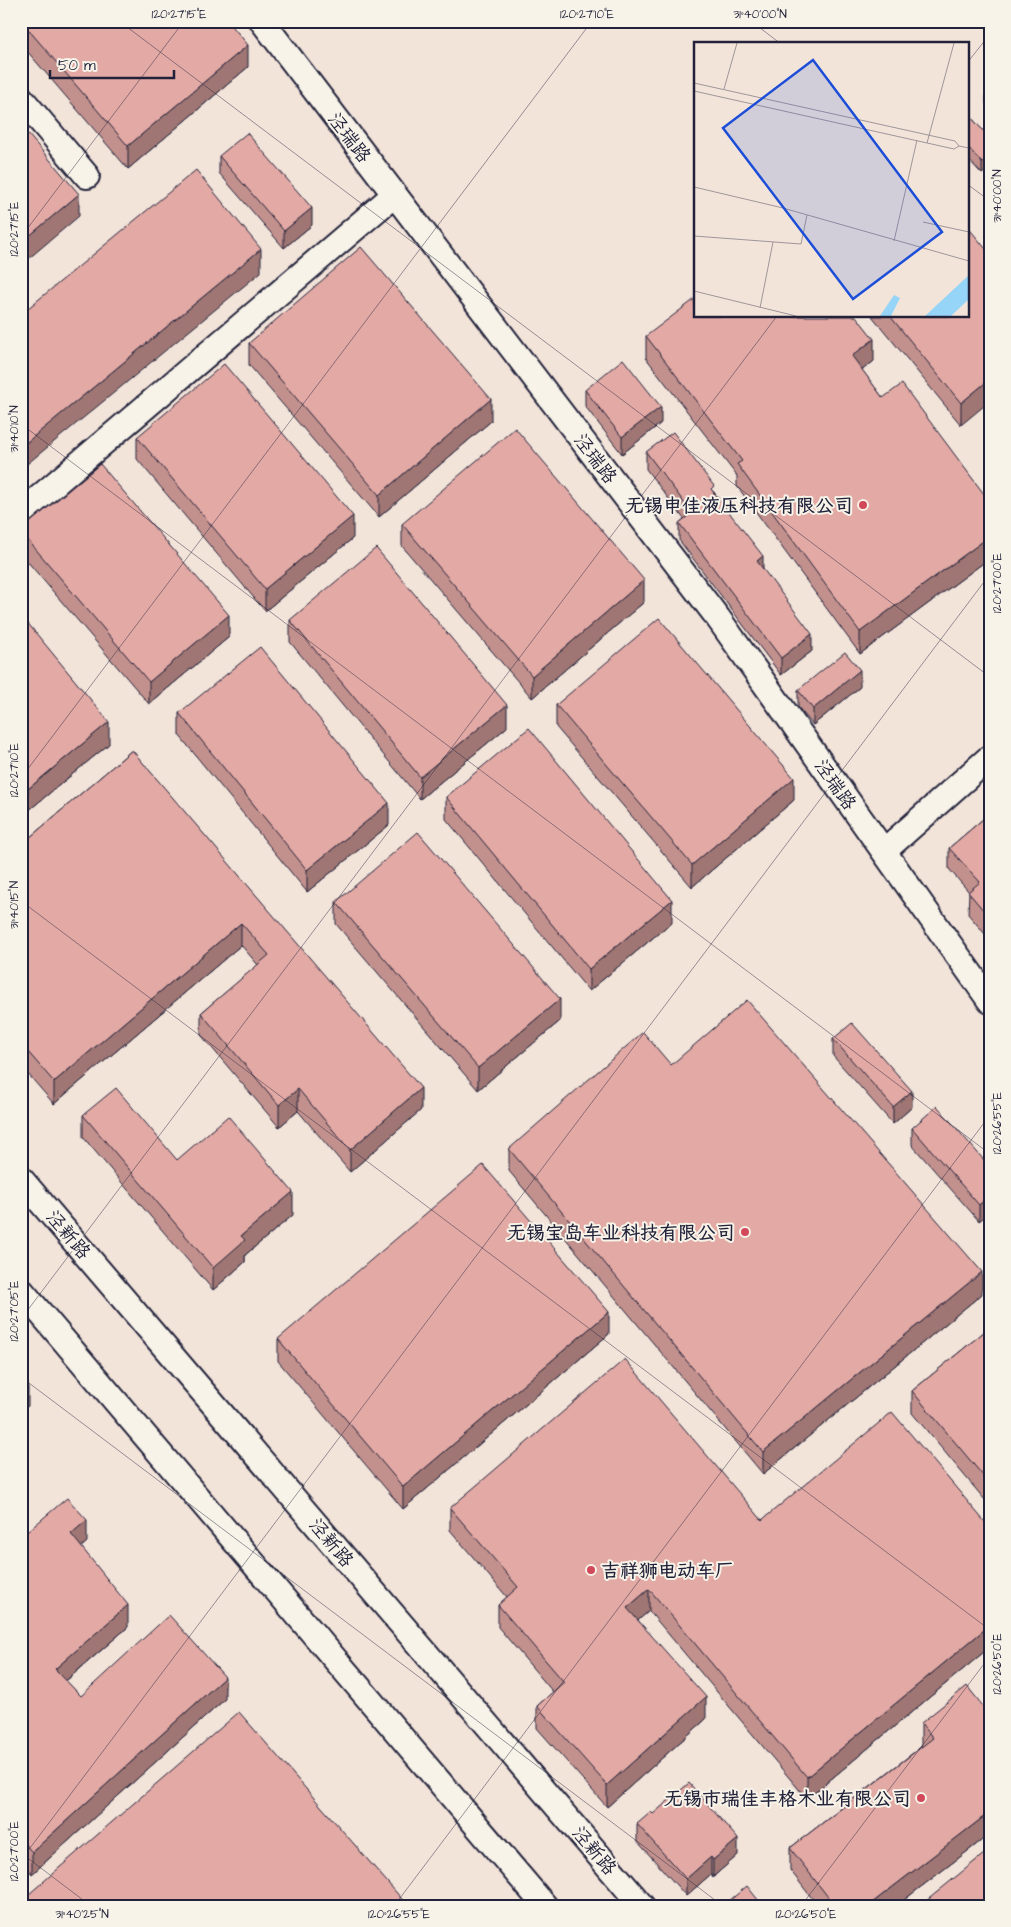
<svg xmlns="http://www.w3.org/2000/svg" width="1011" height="1927" font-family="'Architects Daughter','LXGW WenKai TC',sans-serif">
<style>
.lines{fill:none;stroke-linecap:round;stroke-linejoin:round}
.minor-casing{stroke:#22223b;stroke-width:28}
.minor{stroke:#f7f3e8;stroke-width:24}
.wall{fill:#c3918d;stroke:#22223b}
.shaded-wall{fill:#9f7673;stroke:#22223b}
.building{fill:#e3a9a4;stroke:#22223b}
.ticks{fill:none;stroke:#22223b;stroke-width:1;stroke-opacity:0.45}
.poi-dot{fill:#d1495b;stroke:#f7f3e8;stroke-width:2}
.labels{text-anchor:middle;stroke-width:4;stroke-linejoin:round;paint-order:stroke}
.street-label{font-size:19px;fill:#22223b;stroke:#f7f3e8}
.poi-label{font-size:19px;font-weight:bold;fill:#22223b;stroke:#f7f3e8;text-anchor:end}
.inset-road{fill:none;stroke:#9f969a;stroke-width:1}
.view{fill:#1d4ed8;fill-opacity:0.15;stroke:#1d4ed8;stroke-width:2.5}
.inset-edge{fill:none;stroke:#22223b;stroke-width:2.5}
.neatline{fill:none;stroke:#22223b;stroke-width:2}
.ticks-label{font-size:12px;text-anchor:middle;fill:#22223b}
</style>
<rect width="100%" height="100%" fill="#f3e4da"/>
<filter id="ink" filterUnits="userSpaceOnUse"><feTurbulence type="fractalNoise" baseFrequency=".02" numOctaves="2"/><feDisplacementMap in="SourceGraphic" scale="10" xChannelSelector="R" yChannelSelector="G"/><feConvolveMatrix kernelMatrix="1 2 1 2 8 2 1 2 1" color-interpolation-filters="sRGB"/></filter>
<g filter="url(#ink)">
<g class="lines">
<defs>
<g id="minor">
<polyline points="262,21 718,618 990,1001"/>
<polyline points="21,98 87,176"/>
<polyline points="21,513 394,195"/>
<polyline points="884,851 990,757"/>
<polyline points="21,1179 642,1906"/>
<polyline points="21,1290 545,1906"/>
</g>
</defs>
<use href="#minor" class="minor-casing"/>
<use href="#minor" class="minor"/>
</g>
<g class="wall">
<polygon points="21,21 248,67 128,169 21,44"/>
<polygon points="990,89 990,109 986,104 986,93"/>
<polygon points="967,113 990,138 982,174 967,158"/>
<polygon points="219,156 312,225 284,248 219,173"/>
<polygon points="872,316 967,316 961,425"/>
<polygon points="646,336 874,361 862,370 883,398 990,502 990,558 860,654 737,486 737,476 646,358"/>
<polygon points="249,343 491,421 379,517 249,365"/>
<polygon points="585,390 661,423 622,454 585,406"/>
<polygon points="137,437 353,538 265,611 137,459"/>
<polygon points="646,452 714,492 763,570 812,651 781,675 679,540 679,523 684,519 646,469"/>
<polygon points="402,524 644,602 532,698 402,546"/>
<polygon points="21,530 229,637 149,704 21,554"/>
<polygon points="21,615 109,744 28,811 21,803"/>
<polygon points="290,620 507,727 420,799 290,642"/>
<polygon points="860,687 813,725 798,707 798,690"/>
<polygon points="556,705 794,800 692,887 556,727"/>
<polygon points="179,713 389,825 307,892 179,735"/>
<polygon points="132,750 421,1110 350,1172 298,1111 279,1127 201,1035 201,1013 258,965 241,945 54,1104 21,1066 21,845"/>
<polygon points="446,797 672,922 589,991 446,819"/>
<polygon points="990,813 990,940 968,914 969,892 949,869 949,848"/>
<polygon points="336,902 560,1021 478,1090 336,924"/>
<polygon points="833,1039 912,1107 893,1124 833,1056"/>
<polygon points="671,1065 982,1294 763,1474 509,1171 509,1149"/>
<polygon points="83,1115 293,1215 245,1255 245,1262 213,1290 83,1137"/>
<polygon points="912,1128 990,1167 990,1212 979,1221 912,1145"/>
<polygon points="990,1327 990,1506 912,1413 912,1391"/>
<polygon points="609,1334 403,1509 278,1361 278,1339"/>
<polygon points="450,1508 990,1528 990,1647 807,1799 649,1611 638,1620 706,1719 607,1807 537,1728 537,1706 553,1692 498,1627 498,1605 507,1597 450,1530"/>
<polygon points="21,1537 87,1542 81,1547 128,1627 66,1681 81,1696 225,1699 32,1874 22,1862 21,1863"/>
<polygon points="990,1715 990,1834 896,1906 818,1906 790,1870 790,1848 922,1746 921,1745 921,1723"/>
<polygon points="653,1814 738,1855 713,1877 711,1874 686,1896 637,1841 637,1824"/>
</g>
<g class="shaded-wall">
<polygon points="248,45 248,67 128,169 128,146"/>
<polygon points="990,157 990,168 982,174 982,163"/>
<polygon points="79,194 79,216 21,265 21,243"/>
<polygon points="312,208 312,225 284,248 284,231"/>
<polygon points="261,249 261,272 21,469 21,447"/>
<polygon points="874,339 874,361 852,378 852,356"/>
<polygon points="990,379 990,401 961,425 961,403"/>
<polygon points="491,399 491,421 379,517 379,495"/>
<polygon points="661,407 661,423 622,454 622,437"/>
<polygon points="353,516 353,538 265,611 265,589"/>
<polygon points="990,536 990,558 860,654 860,632"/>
<polygon points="763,556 763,573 757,561"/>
<polygon points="644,580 644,602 532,698 532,676"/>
<polygon points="229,615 229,637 149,704 149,682"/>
<polygon points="812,634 812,651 781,675 781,658"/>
<polygon points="860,670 860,687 813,725 813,709"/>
<polygon points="507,705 507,727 420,799 420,777"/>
<polygon points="109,722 109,744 28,811 28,789"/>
<polygon points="794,778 794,800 692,887 692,865"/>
<polygon points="389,803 389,825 307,892 307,870"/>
<polygon points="672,900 672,922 589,991 589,969"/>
<polygon points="241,923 241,945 54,1104 54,1082"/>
<polygon points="560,999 560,1021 478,1090 478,1068"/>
<polygon points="421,1088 421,1110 350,1172 350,1150"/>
<polygon points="298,1089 298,1111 279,1127 279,1105"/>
<polygon points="912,1091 912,1107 893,1124 893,1107"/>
<polygon points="293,1192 293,1215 245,1255 245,1262 213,1290 213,1268 241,1236"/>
<polygon points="990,1195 990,1212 979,1221 979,1205"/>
<polygon points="982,1272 982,1294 763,1474 763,1452"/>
<polygon points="609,1312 609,1334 403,1509 403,1487"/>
<polygon points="28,1383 28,1406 21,1411 21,1389"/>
<polygon points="87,1520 87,1542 71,1556 71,1534"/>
<polygon points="649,1589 649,1611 627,1630 627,1608"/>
<polygon points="128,1605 128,1627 55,1690 55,1669"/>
<polygon points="990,1625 990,1647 807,1799 807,1777"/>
<polygon points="225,1677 225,1699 32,1874 32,1852"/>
<polygon points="706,1697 706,1719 607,1807 607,1785"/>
<polygon points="990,1812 990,1834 896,1906 868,1906"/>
<polygon points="738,1839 738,1855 713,1877 713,1860"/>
<polygon points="21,1841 22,1841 22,1862 21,1863"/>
<polygon points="711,1857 711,1874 686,1896 686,1879"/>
</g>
<g class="building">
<polygon points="21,21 228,21 248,45 128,146"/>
<polygon points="990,89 990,98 986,93"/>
<polygon points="967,113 990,138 990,157 982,163 967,146"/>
<polygon points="21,126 79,194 21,243"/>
<polygon points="247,133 312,208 284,231 219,156"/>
<polygon points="196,170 261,249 21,447 21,314"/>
<polygon points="967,226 990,254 990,379 961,403 890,316 967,316"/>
<polygon points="361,247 491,399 379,495 249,343"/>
<polygon points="695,299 695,316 856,316 874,339 852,356 883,398 902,384 990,502 990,536 860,632 737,464 742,461 646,336"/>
<polygon points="623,359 661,407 622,437 585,390"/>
<polygon points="224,364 353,516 265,589 137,437"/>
<polygon points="515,428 644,580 532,676 402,524"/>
<polygon points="673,432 714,486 711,489 763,556 757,561 812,634 781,658 679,523 692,513 646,452"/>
<polygon points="100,464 229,615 149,682 21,532 21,530"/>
<polygon points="376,548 507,705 420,777 290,620"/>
<polygon points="21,615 109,722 28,789 21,781"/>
<polygon points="659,618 794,778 692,865 556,705"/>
<polygon points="260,647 389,803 307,870 179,713"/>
<polygon points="845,652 860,670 813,709 798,690"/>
<polygon points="529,728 672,900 589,969 446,797"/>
<polygon points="132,750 421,1088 350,1150 298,1089 279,1105 201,1013 269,955 241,923 54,1082 21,1044 21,845"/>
<polygon points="990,813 990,918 968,892 980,882 949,848"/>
<polygon points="418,832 560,999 478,1068 336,902"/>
<polygon points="747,1000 982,1272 763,1452 509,1149 643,1032 671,1065"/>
<polygon points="852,1023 912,1091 893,1107 833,1039"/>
<polygon points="116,1088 177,1160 228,1116 293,1192 241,1236 245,1240 213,1268 83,1115"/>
<polygon points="937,1106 990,1167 990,1195 979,1205 912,1128"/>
<polygon points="483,1165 609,1312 403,1487 278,1339"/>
<polygon points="990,1327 990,1484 912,1391"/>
<polygon points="625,1359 762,1520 892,1412 990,1528 990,1625 807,1777 649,1589 627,1608 706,1697 607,1785 537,1706 564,1682 498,1605 518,1587 450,1508"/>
<polygon points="21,1376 28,1383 21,1389"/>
<polygon points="67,1498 87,1520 71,1534 128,1605 55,1669 81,1696 169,1615 225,1677 32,1852 22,1841 21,1841 21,1537"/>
<polygon points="967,1686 990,1715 990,1812 868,1906 835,1906 790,1848 933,1738 921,1723"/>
<polygon points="239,1712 408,1906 21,1906 21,1901"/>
<polygon points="689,1783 738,1839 713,1860 711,1857 686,1879 637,1824 651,1812 653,1814"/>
<polygon points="990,1849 990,1906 920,1906"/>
<polygon points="747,1886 763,1906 723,1906"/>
</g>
</g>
<path class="ticks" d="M119 21 990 677M751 21 781 44M967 63 990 34M967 184 990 201M21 237 184 21M21 424 990 1154M21 778 592 21M21 901 990 1630M21 1319 777 316M21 1377 723 1906M21 1853 91 1906M21 1860 990 574M394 1906 990 1115M801 1906 990 1656"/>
<g class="poi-dot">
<circle cx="863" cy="505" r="5"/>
<circle cx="745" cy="1232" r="5"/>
<circle cx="591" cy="1570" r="5"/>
<circle cx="921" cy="1798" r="5"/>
</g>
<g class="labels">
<g class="street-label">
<text transform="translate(350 137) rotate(53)" y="7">泾瑞路</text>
<text transform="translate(596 458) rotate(53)" y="7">泾瑞路</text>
<text transform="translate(836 784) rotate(55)" y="7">泾瑞路</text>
<text transform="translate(69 1234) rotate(50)" y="7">泾新路</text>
<text transform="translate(332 1542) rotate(50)" y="7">泾新路</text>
<text transform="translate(595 1850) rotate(50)" y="7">泾新路</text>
</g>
<g class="poi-label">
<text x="853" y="512">无锡申佳液压科技有限公司</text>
<text x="735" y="1239">无锡宝岛车业科技有限公司</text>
<text x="601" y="1577" text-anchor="start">吉祥狮电动车厂</text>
<text x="911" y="1805">无锡市瑞佳丰格木业有限公司</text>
</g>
</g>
<g transform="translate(694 42)">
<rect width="275" height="275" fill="#f3e4da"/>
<path d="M275 233V257L257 274H231ZM200 253 206 256 197 274H186Z" fill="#96d5f8"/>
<path class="inset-road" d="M0 41 261 99 265 104M30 47 43 1M0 49 260 107 265 104 275 106M233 101 260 1M0 145 89 166 275 219M229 180 275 190M0 194 107 202 113 173M200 199 223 98M0 249 102 274M66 266 79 200"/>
<path class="view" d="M119 18 248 190 159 257 29 86Z"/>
<rect width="275" height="275" class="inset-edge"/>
</g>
<rect width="1011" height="1927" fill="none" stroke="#f7f3e8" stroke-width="55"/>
<path d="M50 70v8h124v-8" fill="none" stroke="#22223b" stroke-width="2.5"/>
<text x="58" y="70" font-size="15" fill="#22223b" stroke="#f7f3e8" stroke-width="4" paint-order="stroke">50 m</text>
<rect x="28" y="28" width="956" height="1872" class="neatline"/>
<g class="ticks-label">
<text x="179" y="18">120°27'15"E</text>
<text x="587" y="18">120°27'10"E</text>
<text x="760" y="18">31°40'00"N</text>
<text transform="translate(997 196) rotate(-90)" y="4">31°40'00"N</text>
<text transform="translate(14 229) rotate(-90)" y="4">120°27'15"E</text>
<text transform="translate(14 429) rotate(-90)" y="4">31°40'10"N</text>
<text transform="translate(997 583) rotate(-90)" y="4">120°27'00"E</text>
<text transform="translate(14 770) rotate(-90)" y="4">120°27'10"E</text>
<text transform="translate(14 905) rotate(-90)" y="4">31°40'15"N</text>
<text transform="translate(997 1123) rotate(-90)" y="4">120°26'55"E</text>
<text transform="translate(14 1311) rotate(-90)" y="4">120°27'05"E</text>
<text transform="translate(997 1664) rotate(-90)" y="4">120°26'50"E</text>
<text transform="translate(14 1851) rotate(-90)" y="4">120°27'00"E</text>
<text x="82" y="1918">31°40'25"N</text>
<text x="399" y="1918">120°26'55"E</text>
<text x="806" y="1918">120°26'50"E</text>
</g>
</svg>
